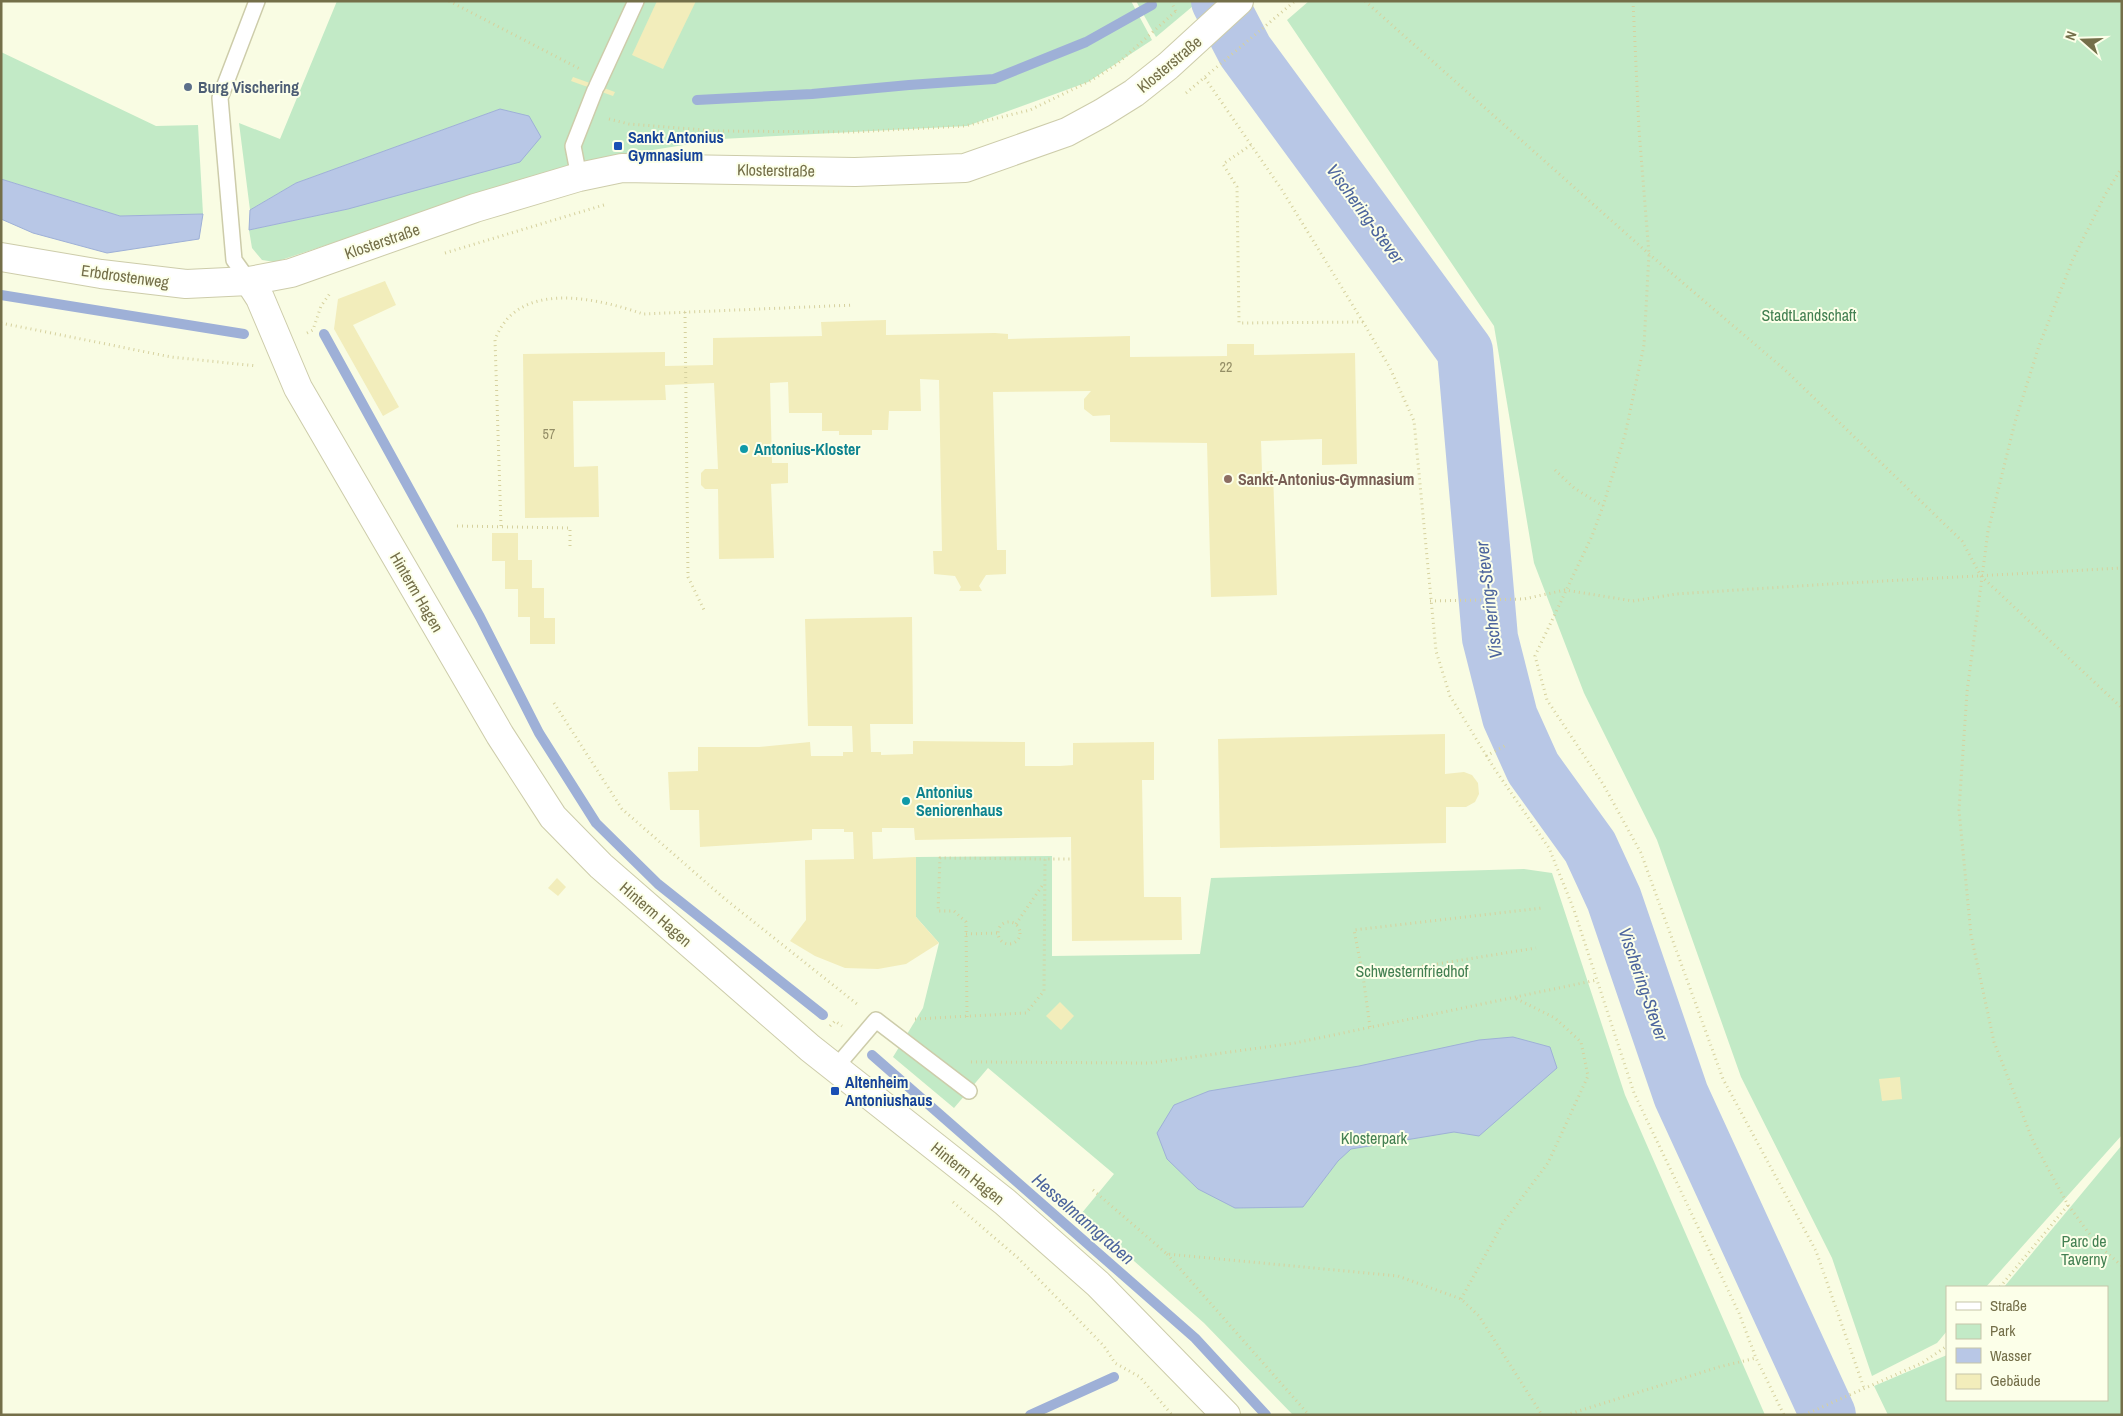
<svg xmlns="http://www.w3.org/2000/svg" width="2123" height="1416" font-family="'Archivo Narrow',sans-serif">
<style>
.green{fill:#c2eac6}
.water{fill:#b8c7e6;stroke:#9eb0d7}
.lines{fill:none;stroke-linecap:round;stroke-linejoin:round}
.stream{stroke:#9eb0d7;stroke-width:10}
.river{stroke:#b8c7e6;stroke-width:56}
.building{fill:#f2edbb}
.service-casing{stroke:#cdccaa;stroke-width:18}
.tertiary-casing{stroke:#cdccaa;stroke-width:30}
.path{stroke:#d6d19e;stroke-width:3;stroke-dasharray:1 4;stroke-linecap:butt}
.service{stroke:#fff;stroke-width:15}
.tertiary{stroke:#fff;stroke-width:28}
.service-dot{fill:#5c6f8a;stroke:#fcffe9;stroke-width:2}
.transit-dot{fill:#1a4fb4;stroke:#fcffe9;stroke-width:2}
.culture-dot{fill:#0f9aa8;stroke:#fcffe9;stroke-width:2}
.education-dot{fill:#8d6e63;stroke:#fcffe9;stroke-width:2}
.labels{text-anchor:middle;stroke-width:4;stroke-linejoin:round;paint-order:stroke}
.number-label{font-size:14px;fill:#948e66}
.street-label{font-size:16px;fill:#746f49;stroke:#fcffe9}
.service-label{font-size:16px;font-weight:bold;fill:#4e5e75;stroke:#fcffe9;text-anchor:start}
.transit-label{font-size:16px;font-weight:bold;fill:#164399;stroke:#fcffe9;text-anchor:start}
.park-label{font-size:16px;fill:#438052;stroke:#fcffe9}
.culture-label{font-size:16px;font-weight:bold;fill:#0d838f;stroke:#fcffe9;text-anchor:start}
.education-label{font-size:16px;font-weight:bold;fill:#785e54;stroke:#fcffe9;text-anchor:start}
.water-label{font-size:18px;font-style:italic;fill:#4c659d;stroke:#fcffe9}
</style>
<rect width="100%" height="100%" fill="#f9fce3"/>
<g class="green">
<polygon points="337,1 1131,1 1152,40 1088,82 967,126 721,139 578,162 275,262 262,260 252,248 249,230 348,209 500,109 296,183 250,210 239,123 280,139"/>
<polygon points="1136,1 1199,1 1156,37"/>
<polygon points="1309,1 2122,1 2122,1135 1986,1287 1947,1287 1947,1331 1937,1343 1872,1376 1832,1258 1741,1077 1657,840 1584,693 1534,563 1494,326 1287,20"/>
<polygon points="1,52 156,126 198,125 203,214 120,216 1,179"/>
<polygon points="1052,856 1052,956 1200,954 1211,878 1524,869 1552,873 1625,1095 1765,1415 1293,1415 1204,1323 1081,1214 1114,1174 988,1068 954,1108 893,1057 923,1008 939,943 916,917 916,857"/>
<polygon points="2122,1145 2122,1415 1888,1415 1874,1386 1947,1355 1947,1400 2107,1400 2107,1287 2004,1287"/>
</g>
<g class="water">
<polygon points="500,109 529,116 541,137 520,162 348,209 249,230 250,210 296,183"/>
<polygon points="1,179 120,216 203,214 199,239 107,253 33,233 1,219"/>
<polygon points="1513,1037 1550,1047 1557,1068 1479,1136 1454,1132 1351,1149 1338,1161 1303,1207 1235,1208 1198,1189 1167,1159 1157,1133 1174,1105 1209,1091 1359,1066 1479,1040"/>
</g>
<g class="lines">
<g class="stream">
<polyline points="697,100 812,94 909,85 994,79 1086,42 1152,5"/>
<polyline points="1,295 244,334"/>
<polyline points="324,334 480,617 539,733 596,823 658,884 823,1015"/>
<polyline points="872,1055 1195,1338 1266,1415"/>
<polyline points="1030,1415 1114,1377"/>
</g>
<polyline class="river" points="1219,1 1245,51 1465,351 1490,638 1510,717 1533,768 1590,847 1614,899 1681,1095 1828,1415"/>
</g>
<g class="building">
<polygon points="657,1 696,1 663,69 632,55"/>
<polygon points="573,77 615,92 613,96 571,81"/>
<polygon points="385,281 396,305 353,325 399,407 383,416 334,329 338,299"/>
<polygon points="886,320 886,335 995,333 1008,334 1008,339 1130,336 1130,357 1227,356 1227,344 1254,344 1254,355 1355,353 1357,464 1322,465 1322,439 1261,441 1262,472 1273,471 1277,595 1211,597 1207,443 1110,442 1110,415 1093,416 1084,409 1084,399 1091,391 993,392 997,550 1006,550 1006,574 986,575 979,586 982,591 959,591 961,587 955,576 934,574 933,551 942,551 939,380 920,379 921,411 889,411 888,430 872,430 872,435 839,435 839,431 822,431 822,413 789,413 788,382 770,383 772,463 788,463 788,483 771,484 774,558 719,559 718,489 705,489 701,485 701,473 705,469 718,469 714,383 665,385 666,400 573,401 574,467 598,466 599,517 525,518 523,354 665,352 665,366 713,365 713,338 822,336 821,322"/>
<polygon points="492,533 518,533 518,560 532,560 532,588 544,588 544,618 555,618 555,644 530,644 530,617 518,617 518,589 505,589 505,561 492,561"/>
<polygon points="912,617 913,724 870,724 871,752 881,752 881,755 913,754 913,741 1025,742 1025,766 1060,766 1073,765 1073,743 1154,742 1154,780 1142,780 1144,897 1181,897 1182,940 1072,941 1071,837 915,840 914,828 882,828 882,832 872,832 873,859 916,857 916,917 939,943 906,964 878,969 845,968 815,956 790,941 806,920 805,860 854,859 853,832 844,832 844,829 812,829 812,840 700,847 699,810 670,810 668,772 698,771 698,747 759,747 810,742 811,756 843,756 843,752 853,752 852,726 808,726 805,619"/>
<polygon points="1445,734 1445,774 1464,772 1472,775 1478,783 1479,794 1475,802 1466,807 1446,807 1446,843 1220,848 1218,739"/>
<polygon points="557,878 566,887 558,896 548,888"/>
<polygon points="1060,1002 1074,1016 1061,1030 1046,1016"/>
<polygon points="1900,1077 1902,1099 1882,1101 1879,1079"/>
</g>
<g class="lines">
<defs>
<g id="service">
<polyline points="597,86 636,1"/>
<polyline points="579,177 573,146 595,90"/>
<polyline points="249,281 234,260 220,98 257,1"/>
<polyline points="836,1067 876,1020 969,1091"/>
</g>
<g id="tertiary">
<polyline points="1,257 101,274 186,284 249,281 291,273 475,208 579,177 622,168 855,172 965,168 1067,132 1102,113 1134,93 1168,66 1239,1"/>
<polyline points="249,281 260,298 298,388 500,735 553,817 601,866 810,1048 1005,1202 1098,1284 1226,1415"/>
</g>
</defs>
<use href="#service" class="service-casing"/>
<use href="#tertiary" class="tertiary-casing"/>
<g class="path">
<polyline points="449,1 580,69"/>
<polyline points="1171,1 1176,12"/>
<polyline points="1365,1 1649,254 1784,369 1962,541 1981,576 2122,708"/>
<polyline points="1633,1 1639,130 1649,254 1644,345 1625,435 1603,506 1592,536 1535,656 1547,700 1603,784 1641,853 1723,1079 1816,1251 1864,1388"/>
<polyline points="1205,78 1282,190 1363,322 1390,368 1414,421 1436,651 1450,696 1494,768 1549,848 1574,910 1634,1093 1739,1313 1756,1358 1784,1415"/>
<polyline points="1186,93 1295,1"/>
<polyline points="609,119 629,124 717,131 853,132 965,126 1030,110 1092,80 1117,64 1176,11"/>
<polyline points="1251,145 1223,164 1237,187 1239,323 1363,322"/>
<polyline points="2122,167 2105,195 2073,259 2039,346 2015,422 1988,531 1967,692 1959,810 1971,935 1994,1042 2033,1141 2068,1205 2097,1244 2122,1266"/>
<polyline points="445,253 607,204"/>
<polyline points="685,312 688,577 705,612"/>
<polyline points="1,323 171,357 257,366"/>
<polyline points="307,333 313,330 321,306 331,292"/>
<polyline points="1555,470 1574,488 1603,506"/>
<polyline points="457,526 570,528 570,550"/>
<path d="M501 526 495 340C517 279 597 298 643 314L854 305"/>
<polyline points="1430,601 1524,599 1565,590 1633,601 1676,594 1830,584 2122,568"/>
<polyline points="554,703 622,809 725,899 857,1004"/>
<polyline points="1486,756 1508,744"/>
<circle cx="1009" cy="933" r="11"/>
<polyline points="1016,924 1044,883"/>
<polyline points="966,934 998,933"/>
<polyline points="1363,976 1536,948"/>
<polyline points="967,1017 966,922 954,911 938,911 940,858 1045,859"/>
<polyline points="915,1019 1026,1013 1044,991 1045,859 1070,859"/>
<polyline points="830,1026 835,1021 842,1026"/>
<polyline points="1370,1027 1363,976 1354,930 1542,908"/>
<polyline points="971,1062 1150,1063 1295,1043 1597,980"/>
<polyline points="1093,1190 1167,1254 1398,1276 1461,1299 1479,1316 1542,1415"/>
<polyline points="953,1202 1018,1258 1104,1346 1115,1363 1140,1377 1172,1415"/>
<polyline points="1167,1254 1309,1415"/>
<polyline points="2000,1287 2068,1205"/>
<polyline points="1461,1299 1503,1223 1548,1163 1588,1076 1581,1042 1555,1018 1515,998"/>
<polyline points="1566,1415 1719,1367 1756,1358"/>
<polyline points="1804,1415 1922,1363 1947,1346"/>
</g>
<use href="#service" class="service"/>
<use href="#tertiary" class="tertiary"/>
</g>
<circle class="service-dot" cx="188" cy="87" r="5"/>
<g class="transit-dot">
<rect x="613" y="141" width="10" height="10" rx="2.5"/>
<rect x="830" y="1086" width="10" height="10" rx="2.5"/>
</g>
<g class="culture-dot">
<circle cx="744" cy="449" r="5"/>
<circle cx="906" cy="801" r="5"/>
</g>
<circle class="education-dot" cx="1228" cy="479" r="5"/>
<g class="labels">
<g class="number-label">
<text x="1226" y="372">22</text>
<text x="549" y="439">57</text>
</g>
<g class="street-label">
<text transform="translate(1169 64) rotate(-40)" y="6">Klosterstraße</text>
<text transform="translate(776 170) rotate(1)" y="6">Klosterstraße</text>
<text transform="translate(382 241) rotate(-19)" y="6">Klosterstraße</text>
<text transform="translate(125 276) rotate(8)" y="6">Erbdrostenweg</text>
<text transform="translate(417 592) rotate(60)" y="6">Hinterm Hagen</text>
<text transform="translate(656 914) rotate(41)" y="6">Hinterm Hagen</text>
<text transform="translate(968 1173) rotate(39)" y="6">Hinterm Hagen</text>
</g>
<g class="service-label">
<text x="198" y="93">Burg Vischering</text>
</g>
<g class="transit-label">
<text x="628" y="143">Sankt Antonius<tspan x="628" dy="18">Gymnasium</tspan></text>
<text x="845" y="1088">Altenheim<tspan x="845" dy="18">Antoniushaus</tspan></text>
</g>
<g class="park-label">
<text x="1809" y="321">StadtLandschaft</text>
<text x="1412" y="977">Schwesternfriedhof</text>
<text x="1374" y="1144">Klosterpark</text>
<text x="2084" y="1247">Parc de<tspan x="2084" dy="18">Taverny</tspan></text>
</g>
<g class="culture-label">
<text x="754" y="455">Antonius-Kloster</text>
<text x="916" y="798">Antonius<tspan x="916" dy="18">Seniorenhaus</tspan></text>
</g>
<g class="education-label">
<text x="1238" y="485">Sankt-Antonius-Gymnasium</text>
</g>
<g class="water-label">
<text transform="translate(1365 214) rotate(54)" y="6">Vischering-Stever</text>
<text transform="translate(1489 600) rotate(-97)" y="6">Vischering-Stever</text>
<text transform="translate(1643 984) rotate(71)" y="6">Vischering-Stever</text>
<text transform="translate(1083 1219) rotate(41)" y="6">Hesselmanngraben</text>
</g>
</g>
<rect width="2123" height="1416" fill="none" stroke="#746f49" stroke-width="5"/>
<rect x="1946" y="1286" width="162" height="115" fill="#fcffe9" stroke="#c6c5a9"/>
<rect x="1956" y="1302" width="25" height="8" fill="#ffffff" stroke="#c6c5a9"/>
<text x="1990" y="1311" font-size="15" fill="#746f49">Straße</text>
<rect x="1956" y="1324" width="25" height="15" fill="#c2eac6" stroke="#c6c5a9"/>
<text x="1990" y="1336" font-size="15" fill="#746f49">Park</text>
<rect x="1956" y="1348" width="25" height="15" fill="#b8c7e6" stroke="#c6c5a9"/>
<text x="1990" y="1361" font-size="15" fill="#746f49">Wasser</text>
<rect x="1956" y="1374" width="25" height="15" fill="#f2edbb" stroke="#c6c5a9"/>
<text x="1990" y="1386" font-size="15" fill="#746f49">Gebäude</text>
<g transform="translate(2083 40) rotate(290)" stroke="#fcffe9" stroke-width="4" paint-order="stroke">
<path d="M0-4L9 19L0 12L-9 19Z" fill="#746f49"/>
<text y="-8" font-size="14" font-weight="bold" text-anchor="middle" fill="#746f49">N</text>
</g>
</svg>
